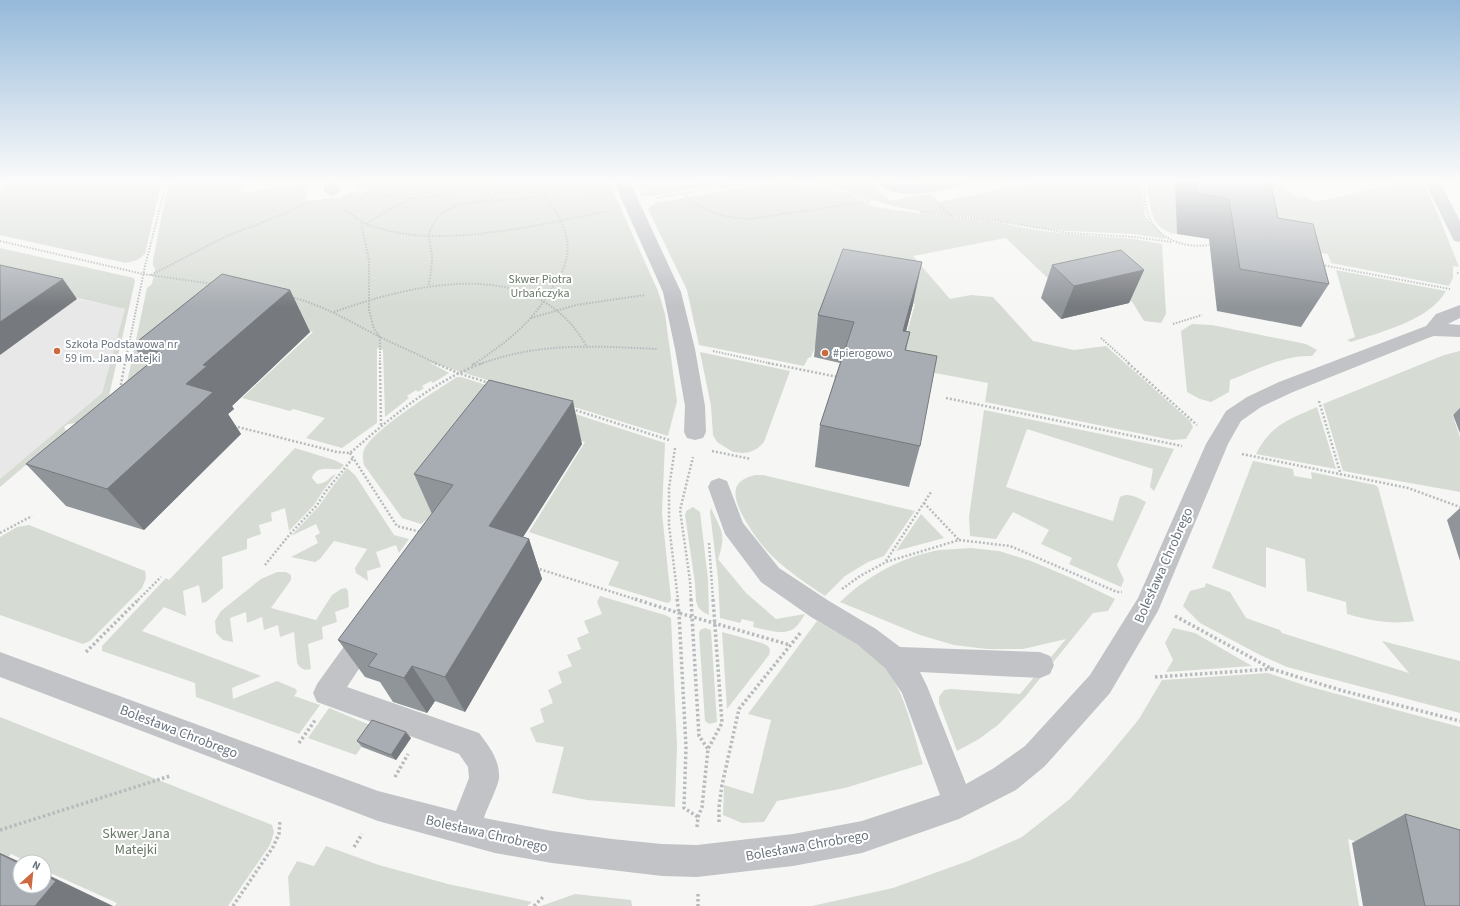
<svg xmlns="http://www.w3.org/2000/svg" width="1460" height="906" font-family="'Source Sans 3',sans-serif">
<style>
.built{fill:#e7e8e7}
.green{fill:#d6dbd4}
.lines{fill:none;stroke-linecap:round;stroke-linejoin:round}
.path-far2{stroke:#b8bbbd;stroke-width:2;stroke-dasharray:1.5 1.5;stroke-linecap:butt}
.path-far1{stroke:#b8bbbd;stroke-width:2.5;stroke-dasharray:2 2;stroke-linecap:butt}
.path{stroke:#b8bbbd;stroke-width:3.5;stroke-dasharray:2.5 2.5;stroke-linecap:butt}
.minor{fill:#c1c3c7;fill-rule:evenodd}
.wall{fill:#90959a}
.shaded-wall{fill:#76797d}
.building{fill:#a8adb3;stroke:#76797d}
.poi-dot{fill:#cc693f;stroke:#fff;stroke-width:1.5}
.labels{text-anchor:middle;stroke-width:4;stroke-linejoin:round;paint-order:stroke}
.park-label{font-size:12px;fill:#6a7968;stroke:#fff}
.poi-label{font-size:12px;fill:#6a7581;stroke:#fff;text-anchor:start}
.near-street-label{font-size:14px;fill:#6a7581;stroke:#fff}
.near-park-label{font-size:14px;fill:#6a7968;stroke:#fff}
</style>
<rect width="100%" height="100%" fill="#f6f7f4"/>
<g class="built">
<polygon points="634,180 717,180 640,193"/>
<polygon points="0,282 125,309 102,393 0,479"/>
</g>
<g class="green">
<polygon points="11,180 162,180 145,254 137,260 126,263 0,235 0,192"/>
<polygon points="178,180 236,180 236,183 242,182 241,193 302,185 307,186 306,201 303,203 313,200 343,197 342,196 353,192 360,194 367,191 359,188 354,180 608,180 658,291 665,314 677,401 668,436 429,362 449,373 433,383 431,381 422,386 424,388 418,392 416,390 407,396 409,398 385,417 383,350 377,348 377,423 342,448 306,438 325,418 293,409 290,411 242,398 313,332 246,315 126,387 147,288 152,284 155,268 153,266 153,260 168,185"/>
<polygon points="717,180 753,180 642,197 640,193"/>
<polygon points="799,180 867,180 891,201 930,193 939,202 1047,180 1141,180 1145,216 1166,239 1133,234 1068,231 1037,228 977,217 959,217 928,213 897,207 828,186"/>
<path d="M1147 180H1289L1277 184 1299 198 1306 197 1314 202 1393 185 1385 180H1422L1440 219 1459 267 1453 266V278L1449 286 1331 263 1328 254 1251 241 1175 187 1177 234C1149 231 1150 203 1147 180Z"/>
<polygon points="783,181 851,196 875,207 960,219 979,219 1036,230 1068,234 1134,239 1162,244 1166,314 1161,323 1144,321 1133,303 1108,280 1060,290 1006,238 913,256 950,299 971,295 993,297 1033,341 1074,350 1106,346 1190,421 1193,427 1186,439 1172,440 985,402 988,383 898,366 915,304 837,289 811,357 808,358 804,366 699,345 687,290 648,209 655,203"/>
<polygon points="0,248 134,278 135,281 109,396 76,423 68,424 64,427 66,431 0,487 0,479 102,393 125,309 0,280"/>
<path d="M1336 270 1446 291C1430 320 1381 332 1351 342L1347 340 1355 337Z"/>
<path d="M1192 324 1212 325 1306 344 1317 350 1312 356C1283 355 1256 370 1230 380L1229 392 1211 402 1200 399 1187 392 1181 331Z"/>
<polygon points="1460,351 1460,416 1452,414 1460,437 1460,492 1343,471 1323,404 1444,355"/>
<polygon points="700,352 790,371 764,442 758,448 750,452 743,453 733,452 717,442 713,435 711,406"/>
<path d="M457 377H461L665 443 662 513 671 599 670 602 667 603 608 585 619 562 529 532 585 442 502 420 430 517 421 524 402 518 364 465C363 460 362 456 364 450 372 430 437 390 457 377Z"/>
<path d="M1317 407 1336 469 1256 454C1270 425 1290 419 1317 407Z"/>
<path d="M984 410 1174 449 1154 491 1150 487 1153 469 1027 429 1006 487 1113 521 1120 497C1129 492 1138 498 1146 502L1117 565 1124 580 1121 587 1069 564 1072 558 1041 544 1049 530 1013 512 996 539 970 536 969 517Z"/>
<path d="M295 448 334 460 344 465 340 469C330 470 316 465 312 478L317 484C329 483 329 476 336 474L323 491 314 505 289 531 285 508 271 513 272 521 259 525 261 534 247 539V549L222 557 223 588 206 602 202 603 199 585 183 591 186 616 164 607 142 631 261 676 232 688 233 699 277 681 296 689 297 692 294 696 320 705 299 734 196 697 195 683 102 651V646L166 578 169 580Z"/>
<path d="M1253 461 1293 469 1294 476 1312 479 1311 472 1375 485 1378 487 1414 621C1391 625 1369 620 1347 614L1346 602 1307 591 1305 559 1266 547V588L1212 568Z"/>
<polygon points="347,468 355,475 394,535 409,539 399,553 396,545 376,552 381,567 367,571 368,581 356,573 355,568 367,549 334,541 320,559 315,562 291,557 318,543 315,536 320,533 316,524 291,536 319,506 330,490"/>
<path d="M755 475H763L915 511 884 556 868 562 845 576 825 596C807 584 789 572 773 557 761 546 728 503 737 486 741 479 748 477 755 475Z"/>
<polygon points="693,507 700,512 708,579 709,615 703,612 698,607 696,601 695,583 685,515 686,511"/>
<path d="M711 508C721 531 727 533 718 559L746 593 776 619 805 614C802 619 797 627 793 629 782 636 764 629 753 627L754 622 742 619 740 623 720 618 718 578 710 512Z"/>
<polygon points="921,514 944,538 896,551"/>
<polygon points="29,525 145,571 146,578 142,588 90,641 83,644 0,615 0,537 17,527"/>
<path d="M971 548 999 551 1031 561 1076 580 1115 599 1108 611 1093 613 1025 697 998 725 979 739 957 751 939 703V697L944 690 951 689 1020 694 1066 639 1023 649H987L954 645 920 635 840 602C867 576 903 556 940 550 950 549 961 549 971 548Z"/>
<path d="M277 572H286L291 575V580L271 608 316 620 332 595 341 589 346 588 348 591 349 607 335 612 337 622 322 627 323 639 308 644 311 669C304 671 301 669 297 663L294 632 280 637 278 625 264 630 262 617 247 623 246 612 230 618 233 642 223 640 216 633 215 621 221 611 261 579Z"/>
<polygon points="1206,583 1230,592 1246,618 1280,630 1282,633 1409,673 1382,641 1460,661 1460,713 1287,667 1260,655 1200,623 1183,606 1190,591 1205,587"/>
<polygon points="600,596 665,615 671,618 677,746 675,807 587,800 552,793 564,747 536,742 530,728 544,722 540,709 553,703 548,690 562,683 558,672 572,666 567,655 581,649 577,638 589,633 584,621 602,614 597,602"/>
<path d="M817 621C842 636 875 651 891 676 907 701 914 736 923 764L845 788 777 801 764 822 742 823 723 815 724 785 753 794 771 720 748 714Z"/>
<polygon points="705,628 711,630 717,722 709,724 705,721 699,633 700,630"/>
<polygon points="1173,628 1195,633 1252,666 1166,672 1173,660 1165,643"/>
<polygon points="722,632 762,643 768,646 770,650 769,655 727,709"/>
<polygon points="1268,673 1307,686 1460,727 1460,873 1348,839 1359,906 812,906 893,888 968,861 1022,837 1070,799 1106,759 1139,719 1162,680"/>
<polygon points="329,708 375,727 356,755 308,738"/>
<polygon points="0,717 272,825 274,832 270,845 228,906 115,906 117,903 44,870 44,862 28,862 11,854 0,866"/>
<polygon points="326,846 379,865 448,884 532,902 527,906 290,906 288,877 297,861 314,866"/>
<polygon points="575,894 631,900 632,906 541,906"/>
</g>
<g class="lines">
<g class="path-far2">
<path d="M496 180C510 188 526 187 541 180"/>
<polyline points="568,180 601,197"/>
<polyline points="795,180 870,200"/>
<path d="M1144 180C1145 189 1144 199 1146 208 1153 237 1181 249 1209 245"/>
<polyline points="0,182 4,180"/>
<polyline points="464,185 465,180"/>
<path d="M358 191C382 196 412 201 436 196 449 193 461 186 473 180"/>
<path d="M684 194C703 212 724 218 749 219L871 201"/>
<polyline points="656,198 764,180"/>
<polyline points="492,199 496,193 508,185"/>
<polyline points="941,207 951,216"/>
<path d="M345 210C352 215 360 221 368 225 373 227 380 228 386 230 450 247 543 224 608 211"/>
<polyline points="920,212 959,218 978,218 1069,233 1134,237 1172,242"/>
<polyline points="361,223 369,260 369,310 374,329 380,337 380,364"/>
<polyline points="366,224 390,209 414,198"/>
<polyline points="0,241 143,274 213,284"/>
<polyline points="1322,265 1450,289"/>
<polyline points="1457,273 1460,273"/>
<polyline points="151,275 227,236 284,214 311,200"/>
<path d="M429 285C430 276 432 267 432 258 432 249 427 239 430 231 449 179 538 218 572 180"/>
<path d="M291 297C323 305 349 321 378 336 398 346 418 354 437 364"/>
<path d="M334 312C415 283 536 254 587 347"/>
<polyline points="531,318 576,305 645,295"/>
<polyline points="1173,324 1202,315"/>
<polyline points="1101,338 1130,364"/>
<polyline points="713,351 773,364"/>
<polyline points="125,364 145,266 167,180"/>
<path d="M474 364C507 342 532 323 552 288 556 281 561 275 564 267 574 240 561 216 544 195"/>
<path d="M480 364C540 342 594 346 657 349"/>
</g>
<g class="path-far1">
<polyline points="380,363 381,426"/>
<polyline points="435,363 458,373 489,383"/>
<polyline points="768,363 838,377"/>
<polyline points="1128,363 1197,425"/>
<polyline points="472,365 476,363"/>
<polyline points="120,389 125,363"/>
<polyline points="946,398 1182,446"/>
<polyline points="1319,401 1341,475"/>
<polyline points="572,409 669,440"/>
<path d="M234 426 337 452 350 453C390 419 432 381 483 363"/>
<polyline points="675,448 669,488 669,525 678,600"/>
<polyline points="712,451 751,459"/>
<polyline points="350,453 397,526 421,532"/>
<polyline points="1242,454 1408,488 1460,507"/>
<polyline points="924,503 959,540"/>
<polyline points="0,533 32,516"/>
<polyline points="709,543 713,600"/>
<polyline points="886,561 931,492"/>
<polyline points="265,565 290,534 317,505 326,491 353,458"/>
<polyline points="536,568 638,600"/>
<polyline points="842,589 860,576 886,562 959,540 1010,546 1117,592 1122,592"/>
<polyline points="138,600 161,577"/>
<polyline points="691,600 690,581 680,510 693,457"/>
</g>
<g class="path">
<polyline points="635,599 679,613 686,747 684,808 698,817"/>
<polyline points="677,599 679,613 790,645"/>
<polyline points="691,599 699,736 708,749"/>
<polyline points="1175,616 1272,669 1340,690 1460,721"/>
<polyline points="86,652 139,599"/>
<polyline points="1155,677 1272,669"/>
<polyline points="299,743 316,719"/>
<polyline points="395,777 408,754"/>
<polyline points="719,822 719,807 722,785 739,709 801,632"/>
<polyline points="697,827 698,817 702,807 708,749 722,723 713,599"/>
<polyline points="0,830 170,776"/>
<polyline points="354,847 362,834"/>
<polyline points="698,894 698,906"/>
<polyline points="233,906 273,847 279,834 280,820"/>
<polyline points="534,906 543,897"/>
</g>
<g class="minor">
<polygon points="324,180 340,180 340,191 337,194 332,196 327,194 324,191"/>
<polygon points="613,180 629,180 681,292 695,349 705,406 706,432 703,438 695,440 687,438 684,432 685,406 675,349 663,292"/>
<path d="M876 180H892L897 183 910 184 943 180H972L970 183C946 189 893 205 876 180Z"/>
<polygon points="1424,180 1439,180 1460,221 1460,242 1454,241 1452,237"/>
<path d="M1460 305V318L1448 324 1460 325V337L1434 336 1428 338 1293 392 1261 407 1241 421 1228 444 1158 611 1110 693 1045 766 1016 790 959 819 862 853 793 866 697 877 662 876 552 863 495 853 378 821 0 677V652L378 791 456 811 469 778 468 767 459 754 317 702 313 693 317 684 358 627 367 623 376 627 380 635 376 643 347 687 479 733C489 746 500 760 499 778 498 787 487 808 484 818L552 831 612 839 662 844 697 845 793 834 862 821 940 795 902 693 885 668 858 645 811 617 761 582 725 534 708 487 711 481 719 478 727 481 743 523 779 568 829 601 876 629 900 647 1040 652 1050 656 1054 665 1050 674 1040 678 920 672 927 686 966 784 994 768 1025 746 1090 675 1138 598 1206 444 1226 411 1247 397 1279 382 1426 326 1436 314Z"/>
</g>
</g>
<g class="wall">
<polygon points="1177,180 1270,180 1278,218 1329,284 1301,327 1217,311 1209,239 1177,234 1175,187"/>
<polygon points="1052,265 1144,270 1129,303 1061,319 1041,298"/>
<polygon points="290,290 310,332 232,406 234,409 228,414 241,434 144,530 66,506 26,464 147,365 133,345"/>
<polygon points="913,304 906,332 910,332 906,350 920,446 909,487 815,467 820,425 840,363 814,357 818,315"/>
<polygon points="1460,408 1460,433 1453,415"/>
<polygon points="582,444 523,537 529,539 542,579 465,712 435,701 427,713 393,702 380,682 365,677 338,640 432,514 414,474"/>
<polygon points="1460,508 1460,561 1447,520"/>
<polygon points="411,738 396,760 362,747 357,741"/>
<polygon points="1405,814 1460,906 1363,906 1352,843"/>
</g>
<g class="shaded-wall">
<polygon points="922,262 913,304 895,373 903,331"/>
<polygon points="1144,270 1129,303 1061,319 1074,286"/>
<polygon points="63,279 77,299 0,355 0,322"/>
<polygon points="290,290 310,332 232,406 234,409 228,414 241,434 144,530 107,489 186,384 203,365"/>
<polygon points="573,401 582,444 504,567 489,526"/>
<polygon points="529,539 542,579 465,712 445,677"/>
<polygon points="412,666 435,701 427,713 404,678"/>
<polygon points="406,732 411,738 396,760 391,755"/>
<polygon points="0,853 20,862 20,864 0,854"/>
<polygon points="44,873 113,906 35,906"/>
</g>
<g class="building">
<polygon points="1196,180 1270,180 1278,218 1313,224 1329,284 1240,269 1229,199 1197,193"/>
<polygon points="843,249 922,262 903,331 910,332 905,350 937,356 920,446 820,425 854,322 818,315"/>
<polygon points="1121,250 1144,270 1074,286 1052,265"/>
<polygon points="0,265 63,279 0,322"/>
<polygon points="222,274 290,290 203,365 207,366 186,384 213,392 107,489 26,464 162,353 133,345"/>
<polygon points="489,380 573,401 489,526 529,539 445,677 412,666 404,678 368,666 377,654 338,640 453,485 414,474"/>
<polygon points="372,720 406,732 391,755 357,741"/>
<polygon points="1405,814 1460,830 1460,906 1425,906"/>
<polygon points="0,854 20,864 20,886 44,886 44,875 56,881 35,906 0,906"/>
</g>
<linearGradient id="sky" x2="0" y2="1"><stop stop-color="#95b9da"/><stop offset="0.59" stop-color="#fbfbfa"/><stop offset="1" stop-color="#fbfbfa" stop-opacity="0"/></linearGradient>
<rect width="1460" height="307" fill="url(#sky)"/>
<g class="poi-dot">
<circle cx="57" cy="351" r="4"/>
<circle cx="825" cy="353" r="4"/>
</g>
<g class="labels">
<g class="park-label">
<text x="540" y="283">Skwer Piotra<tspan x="540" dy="14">Urbańczyka</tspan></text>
</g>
<g class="poi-label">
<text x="65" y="348">Szkoła Podstawowa nr<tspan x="65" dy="14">59 im. Jana Matejki</tspan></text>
<text x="833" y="357">#pierogowo</text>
</g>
<g class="near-street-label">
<text transform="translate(1163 565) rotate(-66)" y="5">Bolesława Chrobrego</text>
<text transform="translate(179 731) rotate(21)" y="5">Bolesława Chrobrego</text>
<text transform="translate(487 833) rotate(13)" y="5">Bolesława Chrobrego</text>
<text transform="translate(807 845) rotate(-10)" y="5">Bolesława Chrobrego</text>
</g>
<g class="near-park-label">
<text x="136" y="838">Skwer Jana<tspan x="136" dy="16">Matejki</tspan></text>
</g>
</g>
<g transform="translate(32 874) rotate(27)"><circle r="19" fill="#ffffff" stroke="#c3c8cd"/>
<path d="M0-3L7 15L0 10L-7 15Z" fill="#cc693f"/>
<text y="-6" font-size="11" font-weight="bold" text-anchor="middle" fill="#6a7581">N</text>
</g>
</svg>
